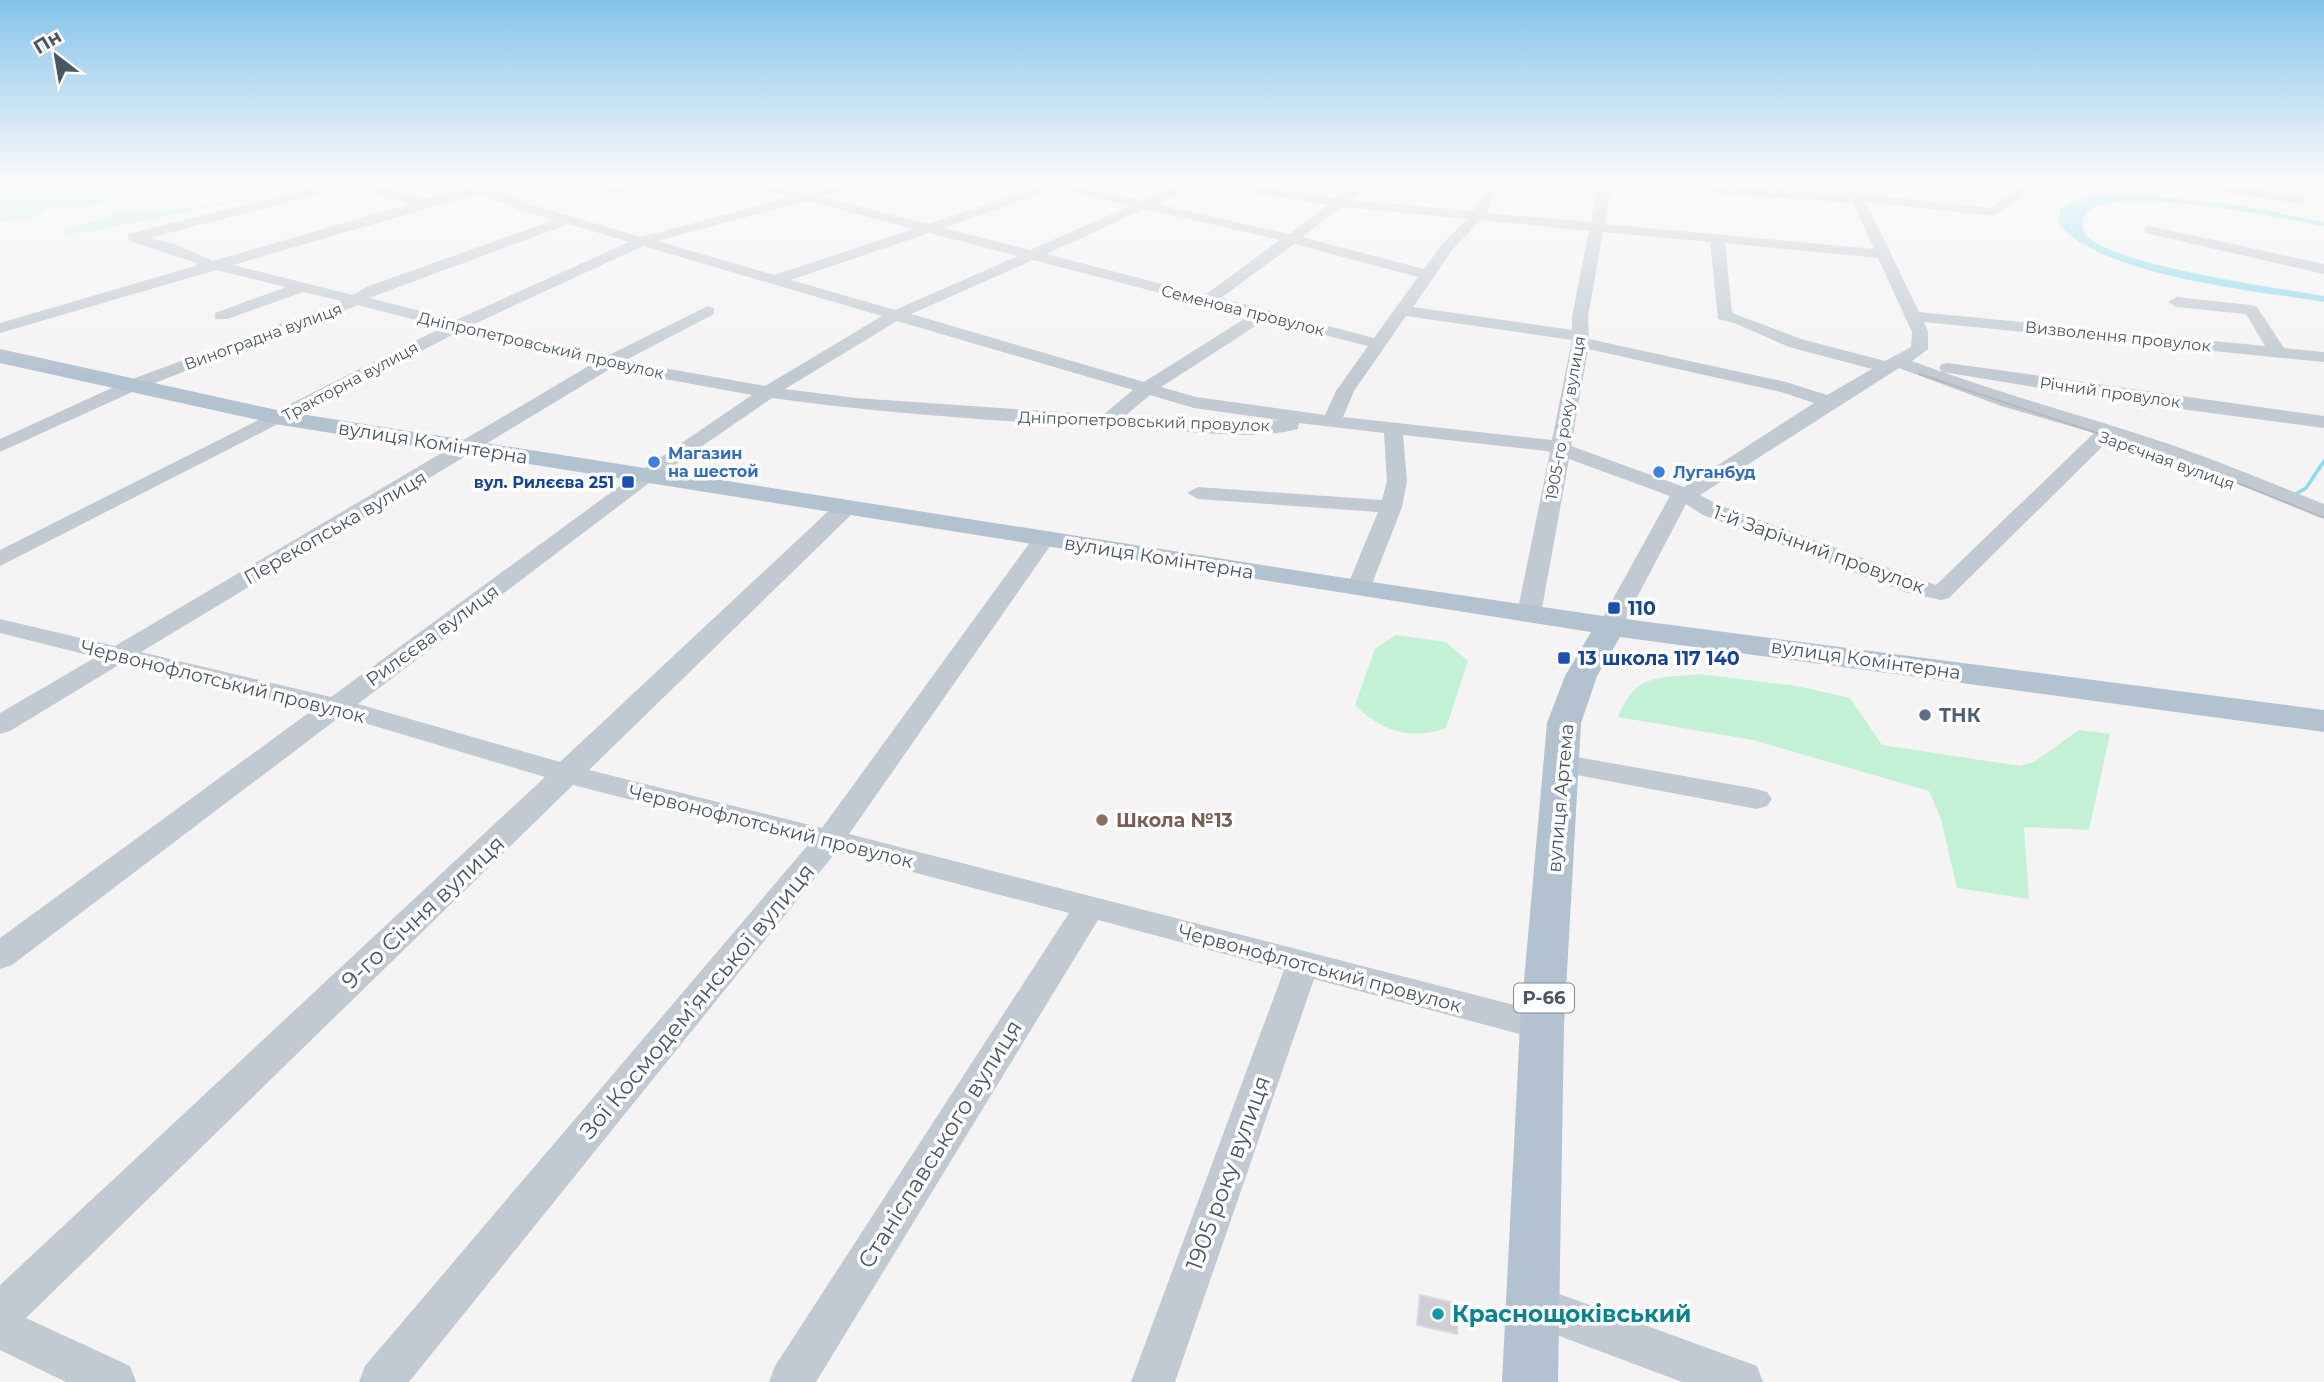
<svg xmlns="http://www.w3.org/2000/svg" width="2324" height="1382" font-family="Montserrat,sans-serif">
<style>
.green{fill:#c3f1d5}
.water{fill:#90daee}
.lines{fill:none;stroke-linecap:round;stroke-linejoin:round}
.stream{stroke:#90daee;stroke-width:3.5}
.building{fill:#cdcfd5;stroke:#d7d9de;stroke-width:2}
.minor{fill:#c1cad2;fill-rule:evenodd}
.major{fill:#b3c2d1;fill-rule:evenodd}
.tram{stroke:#b5b8bd;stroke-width:2}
.shop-dot{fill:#3f7fe0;stroke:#fff;stroke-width:2.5}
.transit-dot{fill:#1a4fb4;stroke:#fff;stroke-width:2.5}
.service-dot{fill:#5c6f8a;stroke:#fff;stroke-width:2.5}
.education-dot{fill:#8d6e63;stroke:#fff;stroke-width:2.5}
.culture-dot{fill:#0f9aa8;stroke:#fff;stroke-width:2.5}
.labels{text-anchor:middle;stroke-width:7;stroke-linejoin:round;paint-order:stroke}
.far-street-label{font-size:16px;fill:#4a5661;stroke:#fff}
.far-shop-label{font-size:16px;font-weight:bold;fill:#366cbe;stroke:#fff;text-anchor:start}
.far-transit-label{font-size:16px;font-weight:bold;fill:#164399;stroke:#fff;text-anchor:end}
.shield{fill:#fff;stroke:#808990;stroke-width:2}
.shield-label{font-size:18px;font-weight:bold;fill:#4a5661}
.street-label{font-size:19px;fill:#4a5661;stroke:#fff}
.transit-label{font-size:19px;font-weight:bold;fill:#164399;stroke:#fff;text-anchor:start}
.service-label{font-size:19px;font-weight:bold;fill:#4e5e75;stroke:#fff;text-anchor:start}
.education-label{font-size:19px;font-weight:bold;fill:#785e54;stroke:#fff;text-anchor:start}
.near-street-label{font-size:23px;fill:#4a5661;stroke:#fff}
.near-culture-label{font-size:23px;font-weight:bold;fill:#0d838f;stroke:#fff;text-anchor:start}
</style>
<rect width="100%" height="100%" fill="#f5f3f3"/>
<g class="green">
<polygon points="32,180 114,180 203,185 70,209 49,205 36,218 0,222 0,188"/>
<polygon points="296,190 94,231 62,234 64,230 108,218 116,210 173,209"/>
<path d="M1396 635 1445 642 1468 661 1446 728C1412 741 1380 731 1355 705L1375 649Z"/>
<path d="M1700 674 1797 686 1850 698 1882 745 2020 766 2034 762 2079 730 2110 734 2089 830 2024 827 2029 899 1957 888 1941 819 1929 791 1753 740 1618 717C1636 672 1658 679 1700 674Z"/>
</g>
<path class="water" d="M2144 195 2239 205 2324 222V226C2286 219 2105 180 2084 216 2081 222 2082 231 2087 236 2116 266 2278 288 2324 296V302C2257 291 2101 276 2059 224L2060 208 2078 199 2097 196Z"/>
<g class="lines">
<polyline class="stream" points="2294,495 2306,488 2324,461"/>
</g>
<polygon class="building" points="1420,1295 1459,1304 1457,1334 1417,1325"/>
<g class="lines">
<g class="minor">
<path d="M344 180 367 181 423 200 481 184 528 180 527 183 495 189 529 204 641 237 791 197 736 183 735 180C760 180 781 191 806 193 825 193 852 180 876 180L822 197 928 224 1041 186 1027 180H1049L1142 201 1190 180H1223L1337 198 1362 180H1376L1352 200 1473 211 1491 180H1503L1486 213 1591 222 1596 195 1593 185 1573 184 1567 180H1626L1849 195 1843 180H1855L1862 194 1991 208 2030 180H2044L1994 216 1866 202 1919 312 2265 346 2246 314 2176 307 2168 302 2176 297 2251 305 2257 307 2284 348 2324 352V362L1924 322 1928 332V349L1912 361 1942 372 1939 368 1942 364 1948 363 2324 416V428L2113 400 1943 372C2026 402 2111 423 2194 453 2238 469 2281 487 2324 504V518L2179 461 2110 439 1949 598 1941 600 1908 593 1703 515 1686 504 1622 626 1619 631H1601L1598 626 1670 496 1569 459 1541 614 1538 619H1520L1517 614 1550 452 1547 451 1403 435 1407 481 1402 507 1370 589 1366 594H1350L1346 589 1378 512 1198 499 1187 493 1198 487 1382 500 1387 481 1384 433 1299 423 1298 429C1251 441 1197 431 1149 429 1023 423 896 415 772 398L653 480 358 704 560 762 837 503H853L856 508 853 513 589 770 822 828 1036 534H1052L1055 539 849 834 1542 1012 1554 1016 1560 1026 1554 1036 1542 1040 1314 979 1175 1382H1131L1284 970 1098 920 816 1382H769L775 1366 1069 913 836 852 409 1382H359L365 1366 808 845 573 785 26 1318 130 1366 136 1382H66L0 1350V1285L545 777 341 716 12 965 0 969V938L314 709 122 663 10 731 0 734V713L96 657 0 633V619L115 646 592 364 460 331 0 566V550L443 327 358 305 139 389 0 452V439L127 381 342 301 303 292 227 319H215V313L286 287 216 270 0 333V323L195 266 197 263 132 242 127 237 129 234ZM1202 184 1328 205 1289 234 1157 204ZM1606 186 1853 203 1874 249 1605 224 1610 195ZM346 187 360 188 409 204 213 261 175 244 149 238ZM1056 189 1130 206 1030 250 943 228ZM480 193 519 210 554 220 366 287 353 295 233 265ZM807 201 913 229 774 275 657 241ZM1342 207 1467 219 1443 243 1424 269 1302 237ZM1145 209 1280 240 1205 295 1046 254ZM1481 220 1589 231 1572 316V330L1413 307 1453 249ZM569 224 629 242 456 320 369 298ZM1603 232 1710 242 1718 319 1734 323 1789 347 1872 369 1827 395 1786 382 1589 339 1588 316ZM929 233 1018 256 895 310 791 280ZM1725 243 1878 258 1912 332 1911 347 1885 361 1801 339 1732 313ZM1294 244 1418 277 1374 338 1221 298ZM643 246 882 316 765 386 624 361 714 314V308L708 306 605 357 474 324ZM1033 260 1249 316 1144 382 911 314ZM1406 316 1572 340 1552 440 1343 417 1354 391ZM1265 320 1368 346 1336 391 1325 415 1196 397 1161 387ZM897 321 1133 390 1103 415 856 398 785 389ZM1588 349 1781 392 1814 403 1684 487 1571 446ZM1899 368 2001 406 2094 433 1936 585 1719 505 1700 495ZM610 369 752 395 639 472 331 697 141 652ZM1150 395 1194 408 1279 420 1253 422 1125 416Z"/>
<polygon points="401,180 417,180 407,184"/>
<polygon points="642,180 664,180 613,194 606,190"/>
<polygon points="2158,180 2188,180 2301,196 2308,200 2301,204 2164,184"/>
<polygon points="2150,226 2324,264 2324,274 2145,233 2145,227"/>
<polygon points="1560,754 1757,789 1767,792 1772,799 1767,806 1757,809 1550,770 1546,763 1550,756"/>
<polygon points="1532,1284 1757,1366 1763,1382 1682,1382 1517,1320 1511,1305 1517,1290"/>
</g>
<g class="major">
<polygon points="0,180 22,180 20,183 0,188"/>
<polygon points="0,349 281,411 1358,580 1610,617 2324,710 2324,732 1620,637 1597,676 1581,723 1564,1026 1558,1382 1502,1382 1520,1026 1547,723 1565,676 1591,632 281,425 0,363"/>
</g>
<polyline class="tram" points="1919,374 2196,466 2324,518"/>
</g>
<linearGradient id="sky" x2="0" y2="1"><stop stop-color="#85c3ea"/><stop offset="0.48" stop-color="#fafafa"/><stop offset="1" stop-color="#fafafa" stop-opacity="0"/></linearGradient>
<rect width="2324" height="373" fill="url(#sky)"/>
<g class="shop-dot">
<circle cx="654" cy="462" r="7"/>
<circle cx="1659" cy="472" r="7"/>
</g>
<g class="transit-dot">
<rect x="621" y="475" width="14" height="14" rx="3.5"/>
<rect x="1607" y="601" width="14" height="14" rx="3.5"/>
<rect x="1557" y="651" width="14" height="14" rx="3.5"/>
</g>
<circle class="service-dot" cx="1925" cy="715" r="7"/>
<circle class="education-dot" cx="1102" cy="820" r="7"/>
<circle class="culture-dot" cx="1438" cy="1314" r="7"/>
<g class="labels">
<g class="far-street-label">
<text transform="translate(1243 310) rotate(14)" y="6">Семенова провулок</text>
<text transform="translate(263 336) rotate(-20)" y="6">Виноградна вулиця</text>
<text transform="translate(2118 336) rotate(6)" y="6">Визволення провулок</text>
<text transform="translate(541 345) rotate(13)" y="6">Дніпропетровський провулок</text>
<text transform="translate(350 381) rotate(-28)" y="6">Тракторна вулиця</text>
<text transform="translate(2110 392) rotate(8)" y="6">Річний провулок</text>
<text transform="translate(1565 418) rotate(-80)" y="6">1905-го року вулиця</text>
<text transform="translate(1144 421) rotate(2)" y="6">Дніпропетровський провулок</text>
<text transform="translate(2167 460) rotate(20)" y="6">Зарєчная вулиця</text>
</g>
<g class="far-shop-label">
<text x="668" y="459">Магазин<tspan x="668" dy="18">на шестой</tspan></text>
<text x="1673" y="478">Луганбуд</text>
</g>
<g class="far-transit-label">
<text x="614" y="488">вул. Рилєєва 251</text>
</g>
<rect class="shield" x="1514" y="983.5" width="60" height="29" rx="5"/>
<g class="shield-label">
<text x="1544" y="1004">Р-66</text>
</g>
<g class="street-label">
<text transform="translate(433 442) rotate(9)" y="7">вулиця Комінтерна</text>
<text transform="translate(335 527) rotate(-30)" y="7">Перекопська вулиця</text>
<text transform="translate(1819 549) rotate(20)" y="7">1-й Зарічний провулок</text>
<text transform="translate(1159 557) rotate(9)" y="7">вулиця Комінтерна</text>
<text transform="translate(432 635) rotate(-36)" y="7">Рилєєва вулиця</text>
<text transform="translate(1866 659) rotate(8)" y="7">вулиця Комінтерна</text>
<text transform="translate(223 681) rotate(14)" y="7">Червонофлотський провулок</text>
<text transform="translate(1560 798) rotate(-85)" y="7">вулиця Артема</text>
<text transform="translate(771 826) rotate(14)" y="7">Червонофлотський провулок</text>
<text transform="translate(1320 968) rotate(15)" y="7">Червонофлотський провулок</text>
</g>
<g class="transit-label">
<text x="1628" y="615">110</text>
<text x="1578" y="665">13 школа 117 140</text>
</g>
<g class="service-label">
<text x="1939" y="722">ТНК</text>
</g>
<g class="education-label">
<text x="1116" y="827">Школа №13</text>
</g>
<g class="near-street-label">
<text transform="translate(423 912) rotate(-43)" y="8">9-го Січня вулиця</text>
<text transform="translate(697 1001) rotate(-50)" y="8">Зої Космодем’янської вулиця</text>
<text transform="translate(940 1144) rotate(-58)" y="8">Станіславського вулиця</text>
<text transform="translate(1228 1173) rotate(-70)" y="8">1905 року вулиця</text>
</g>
<g class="near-culture-label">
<text x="1452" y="1322">Краснощоківський</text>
</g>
</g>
<g transform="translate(56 56) rotate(329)" stroke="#ffffff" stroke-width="5" paint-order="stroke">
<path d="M0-5L12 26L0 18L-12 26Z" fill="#4a5661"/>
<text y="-10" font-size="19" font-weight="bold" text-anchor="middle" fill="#4a5661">Пн</text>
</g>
</svg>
